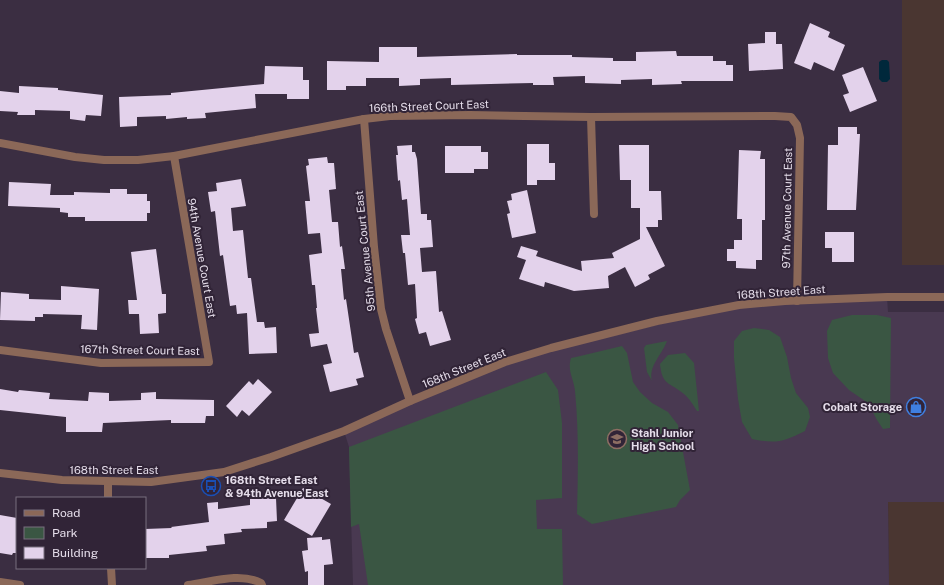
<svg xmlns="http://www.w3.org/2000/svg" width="944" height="585" font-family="'Public Sans',sans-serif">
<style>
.commercial{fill:#4a3631}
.built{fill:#493951}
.green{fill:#3a5643}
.water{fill:#00283b}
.building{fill:#e3d2eb}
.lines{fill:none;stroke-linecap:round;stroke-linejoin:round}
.minor{stroke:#8b6858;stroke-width:8}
.tertiary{stroke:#8b6858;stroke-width:8}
.labels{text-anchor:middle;stroke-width:4;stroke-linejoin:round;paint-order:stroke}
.street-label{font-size:11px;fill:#e5ddea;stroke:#312437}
.poi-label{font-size:11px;font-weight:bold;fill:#e5ddea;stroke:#312437;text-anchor:start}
</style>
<rect width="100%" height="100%" fill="#3b2e42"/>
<g class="commercial">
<rect x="902" y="0" width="42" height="265"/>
<polygon points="888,502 944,502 944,585 889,585"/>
</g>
<polygon class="built" points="887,297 888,312 944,312 944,502 888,502 889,585 353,585 349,447 344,431 505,362 739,305"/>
<g class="green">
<polygon points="852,315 877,315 891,318 890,428 883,429 877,420 868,403 849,390 833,373 828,358 827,331 832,320"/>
<path d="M754 328 769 330 780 337 787 357 791 378 796 393 808 408 810 417 805 431C783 442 776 444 752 439L742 422 738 399 734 358V341L742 331Z"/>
<path d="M667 341C662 355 648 366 652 381L647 372 644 348 646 345Z"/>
<path d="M622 346 627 353 633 382 640 392 652 403 668 412 678 425 690 490 680 500 676 507 592 524 577 514C578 473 579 432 575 391 574 379 567 371 571 358L576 357Z"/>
<path d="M685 353 694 363 699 411H697C693 405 690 399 684 394 670 382 662 386 660 364L668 355Z"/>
<polygon points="546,372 558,390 562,423 562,498 536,500 537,529 562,529 563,585 368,585 359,524 351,527 349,447"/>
</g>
<polygon class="water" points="882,60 887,60 889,62 890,79 887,82 882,82 879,79 879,62"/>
<g class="building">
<polygon points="810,23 830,32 828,37 845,45 834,71 814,62 811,70 794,63"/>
<polygon points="765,32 776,32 776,44 782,44 783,69 749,71 748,44 765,43"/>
<polygon points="379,47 417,47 417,57 517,54 517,55 572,55 572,57 613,58 613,61 636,61 636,52 676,51 677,56 713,56 713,61 726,61 726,65 733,65 733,81 681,81 682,84 652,85 652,79 621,80 621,84 585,83 585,76 553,77 554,85 533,85 533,83 451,85 451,78 420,79 420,85 399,86 399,78 366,78 366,86 346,86 346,90 327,90 327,61 379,62"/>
<polygon points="265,66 303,67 303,80 309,80 309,99 287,99 287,94 255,94 256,108 205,113 206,118 187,119 187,117 166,119 166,116 137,117 137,126 120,127 119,97 171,95 171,93 264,84"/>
<polygon points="863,67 877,101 850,112 843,95 849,93 842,75"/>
<polygon points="19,86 58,88 58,90 103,95 101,116 86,115 85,121 70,119 70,111 35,110 35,115 17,115 18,112 0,111 0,91 19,93"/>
<polygon points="838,127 857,127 857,134 860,134 856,210 827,210 828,145 838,145"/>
<polygon points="527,144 549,144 549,163 555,163 555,180 537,180 537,185 527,185"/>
<polygon points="412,145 412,152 415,152 417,159 421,214 427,214 427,220 431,220 433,247 420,248 422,272 436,271 439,312 442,311 451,340 430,346 426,332 419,334 415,319 417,318 415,284 408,285 405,253 403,253 401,235 410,235 407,199 402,200 400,180 398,181 396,155 398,155 397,146"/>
<polygon points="619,145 649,145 649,191 661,191 662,220 658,220 658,227 646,227 665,266 648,275 650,279 635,287 625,267 608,276 609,288 574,291 545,282 544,287 519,279 526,260 517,257 521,246 538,251 536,256 582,271 581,261 614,258 612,253 640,239 640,208 631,208 631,180 620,180"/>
<polygon points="445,146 481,146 481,152 488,152 488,169 474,169 474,173 445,173"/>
<polygon points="739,150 761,151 760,159 765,159 765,220 762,220 762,260 756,260 756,269 736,268 736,261 727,261 727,249 734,249 734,240 742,240 742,219 737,219"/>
<polygon points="327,157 328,163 334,163 336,189 329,190 332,222 338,222 340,247 342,246 345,269 341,269 344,300 346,299 354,353 358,352 364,377 356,379 358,385 330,392 323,365 332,363 327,344 311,347 309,334 319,333 316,308 317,308 315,285 312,285 309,255 322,253 320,233 308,234 305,201 310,201 306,166 309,165 308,159"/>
<polygon points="241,179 246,206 231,208 233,231 243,230 248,278 251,278 257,322 264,322 265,328 276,327 277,353 249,354 247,313 237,314 236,305 230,306 223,255 220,256 215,211 211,212 208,192 217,191 216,183"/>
<polygon points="9,182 51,184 50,195 74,195 74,192 110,193 110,189 127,189 127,194 147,194 147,201 150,201 150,213 147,213 147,221 85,221 85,217 68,217 68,213 60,212 60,208 8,206"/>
<polygon points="527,190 536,233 512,238 507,214 510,213 507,201 512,200 511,194"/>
<polygon points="825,232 854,232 854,262 832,262 832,248 825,248"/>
<polygon points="156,249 162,294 166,294 166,313 158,314 159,333 140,334 139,314 129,314 128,300 137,300 131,252"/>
<polygon points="61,286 99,289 97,330 81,329 82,315 43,314 43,317 35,317 35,321 0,320 1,292 29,294 29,299 61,300"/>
<polygon points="258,379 272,392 249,416 242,410 237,417 226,406 249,381 253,385"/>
<polygon points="0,389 18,392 19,390 50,393 49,399 88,401 89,392 109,393 109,401 141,400 141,393 156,392 156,399 214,400 214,416 206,416 205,423 171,423 171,420 103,423 102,432 66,432 66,417 0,410"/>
<polygon points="303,488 331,504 312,536 284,520"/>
<polygon points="276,498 277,521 267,522 267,528 241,529 242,532 224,534 225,544 206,546 207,551 169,555 169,558 146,558 145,529 172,528 171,527 209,522 207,503 218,502 218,509 250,505 250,499"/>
<polygon points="0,515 17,518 17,553 13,553 12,555 0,553"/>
<polygon points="322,537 322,540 330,539 333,564 324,565 324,585 308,585 308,571 305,572 302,551 308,550 307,538"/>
</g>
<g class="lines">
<g class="minor">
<polyline points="591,117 594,214"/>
<polyline points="364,119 374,247 381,309 386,329 410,401"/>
<polyline points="0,143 75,157 104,160 138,160 174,156 364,119 390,116 470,115 591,117 775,116 791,117 797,125 800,138 797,301"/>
<polyline points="0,350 101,363 209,362 174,156"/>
<polyline points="108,482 108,498"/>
<polyline points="111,568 112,585"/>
<polyline points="0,582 20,585"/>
<path d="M188 585C211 582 240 572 261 583L262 585"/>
</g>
<polyline class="tertiary" points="0,473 62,480 151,482 224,472 271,457 344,431 410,401 505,362 551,348 657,321 739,305 785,301 887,297 944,297"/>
</g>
<defs>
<symbol id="shop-ring" viewBox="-11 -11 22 22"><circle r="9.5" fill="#312437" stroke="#3f7fe0" stroke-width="1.5"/><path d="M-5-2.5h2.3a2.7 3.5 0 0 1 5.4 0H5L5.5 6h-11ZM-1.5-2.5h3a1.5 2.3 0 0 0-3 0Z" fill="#3f7fe0"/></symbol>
<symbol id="school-ring" viewBox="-11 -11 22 22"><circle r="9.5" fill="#312437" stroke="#8d6e63" stroke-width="1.5"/><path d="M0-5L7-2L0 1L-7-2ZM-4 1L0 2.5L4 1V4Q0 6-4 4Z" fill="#8d6e63"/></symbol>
<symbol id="bus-ring" viewBox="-11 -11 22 22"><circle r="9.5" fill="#312437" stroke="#1a4fb4" stroke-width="1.5"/><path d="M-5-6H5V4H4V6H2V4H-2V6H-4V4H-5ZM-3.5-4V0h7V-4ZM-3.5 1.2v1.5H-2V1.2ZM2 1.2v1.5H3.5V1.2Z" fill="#1a4fb4"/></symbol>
</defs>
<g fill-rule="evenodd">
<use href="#shop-ring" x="905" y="396" width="22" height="22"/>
<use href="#school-ring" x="606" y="428" width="22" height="22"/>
<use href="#bus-ring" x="200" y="475" width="22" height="22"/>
</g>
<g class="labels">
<g class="street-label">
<text transform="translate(429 106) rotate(-2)" y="4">166th Street Court East</text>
<text transform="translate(787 208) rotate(-89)" y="4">97th Avenue Court East</text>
<text transform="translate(365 251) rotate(-96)" y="4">95th Avenue Court East</text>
<text transform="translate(202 258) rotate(80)" y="4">94th Avenue Court East</text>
<text transform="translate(781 292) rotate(-4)" y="4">168th Street East</text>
<text transform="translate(140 350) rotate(1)" y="4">167th Street Court East</text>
<text transform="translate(464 368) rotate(-22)" y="4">168th Street East</text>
<text x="114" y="474">168th Street East</text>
</g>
<g class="poi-label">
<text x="902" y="411" text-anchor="end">Cobalt Storage</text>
<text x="631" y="437">Stahl Junior<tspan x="631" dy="13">High School</tspan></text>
<text x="225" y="484">168th Street East<tspan x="225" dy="13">&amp; 94th Avenue East</tspan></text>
</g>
</g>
<rect x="16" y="497" width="130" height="72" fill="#312437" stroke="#796e7f"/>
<rect x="24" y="510" width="20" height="6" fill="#8b6858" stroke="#796e7f"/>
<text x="52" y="517" font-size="12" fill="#e5ddea">Road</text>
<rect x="24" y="527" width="20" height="12" fill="#3a5643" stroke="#796e7f"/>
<text x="52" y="537" font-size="12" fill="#e5ddea">Park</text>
<rect x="24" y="547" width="20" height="12" fill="#e3d2eb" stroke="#796e7f"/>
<text x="52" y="557" font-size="12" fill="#e5ddea">Building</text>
</svg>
